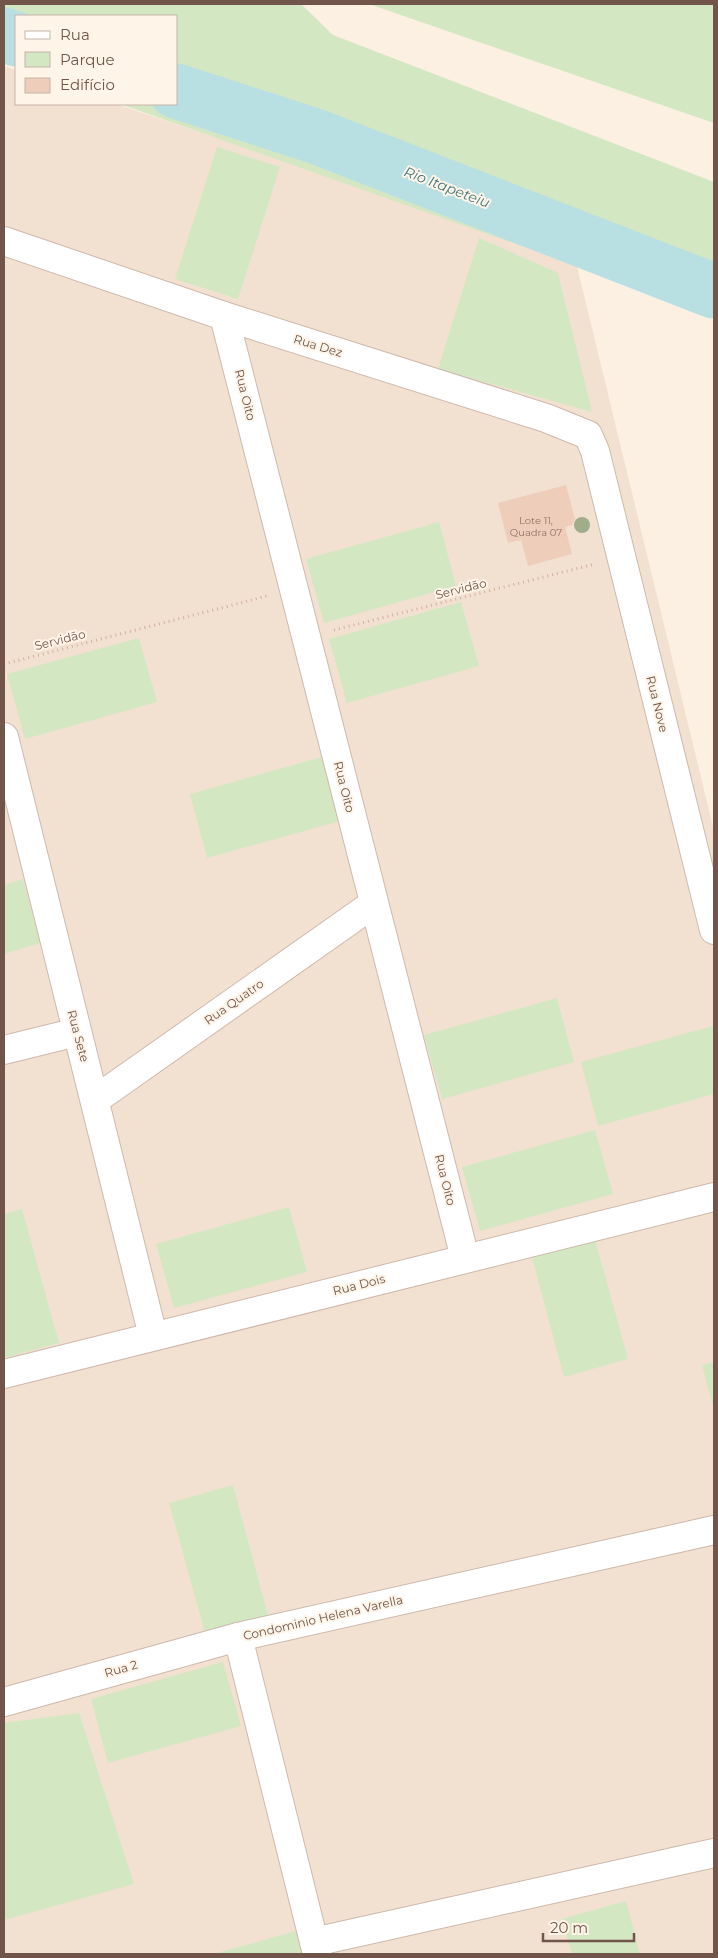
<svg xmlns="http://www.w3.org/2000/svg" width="718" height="1958" font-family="Montserrat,sans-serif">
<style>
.residential{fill:#f2e1d1}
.green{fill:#d3e7c2}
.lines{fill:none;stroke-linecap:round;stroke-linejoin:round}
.river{stroke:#b8e0e3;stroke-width:55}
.building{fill:#efcdbb}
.street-casing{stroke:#ceb9ac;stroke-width:30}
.path{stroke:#d3b09f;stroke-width:3;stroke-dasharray:1 4;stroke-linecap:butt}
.street{stroke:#fff;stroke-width:28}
.tree{fill:#a0ad8a}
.labels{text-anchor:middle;stroke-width:4;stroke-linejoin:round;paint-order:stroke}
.number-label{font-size:10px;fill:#907366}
.street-label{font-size:12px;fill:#71554a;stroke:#fef4e8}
.water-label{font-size:14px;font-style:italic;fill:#42777d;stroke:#fef4e8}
</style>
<rect width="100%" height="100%" fill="#fbf0e2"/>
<polygon class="residential" points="4,66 16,70 16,104 116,104 575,258 714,831 714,1954 4,1954"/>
<g class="green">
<polygon points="4,4 301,4 333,35 714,182 714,314 120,104 176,104 176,16 16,16 16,67 4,63"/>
<polygon points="369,4 714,4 714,123"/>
<polygon points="217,147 280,167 238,299 175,279"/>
<polygon points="479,238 558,273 592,412 438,369"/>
<polygon points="439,522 456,586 324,623 306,559"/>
<polygon points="461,602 479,666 347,703 329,639"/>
<polygon points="139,638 157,702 25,739 7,674"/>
<polygon points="322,757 340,821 207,858 190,794"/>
<polygon points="23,879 40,943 4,954 4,885"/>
<polygon points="557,998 574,1062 442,1099 424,1035"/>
<polygon points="713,1026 714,1094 598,1126 581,1062"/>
<polygon points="595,1130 613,1194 480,1231 462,1167"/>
<polygon points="289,1207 307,1272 174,1308 156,1244"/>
<polygon points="22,1209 59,1343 4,1358 4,1214"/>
<polygon points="591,1225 628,1359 564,1377 528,1243"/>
<polygon points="714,1362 714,1410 702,1365"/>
<polygon points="233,1485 269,1619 206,1636 169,1503"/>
<polygon points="223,1662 241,1726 108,1763 91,1699"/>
<polygon points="79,1713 134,1884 4,1920 4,1723"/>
<polygon points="626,1901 640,1954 572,1954 562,1919"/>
<polygon points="300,1930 307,1954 213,1954"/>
</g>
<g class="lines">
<g class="river">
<polyline points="4,35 16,39"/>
<polyline points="176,91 315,136 714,291"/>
</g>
</g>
<polygon class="building" points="566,485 575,519 572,525 565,527 572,554 528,566 521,540 508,543 498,503"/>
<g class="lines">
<defs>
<g id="street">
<polyline points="4,241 224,316 546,418 588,435 595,451 714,930"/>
<polyline points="224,316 465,1258"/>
<polyline points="4,737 153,1336"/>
<polyline points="4,1050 77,1032"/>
<polyline points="95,1100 373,904"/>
<polyline points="4,1374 714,1197"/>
<polyline points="238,1637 317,1954"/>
<polyline points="4,1702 238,1637 714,1530"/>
<polyline points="314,1942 714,1853"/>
</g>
</defs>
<use href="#street" class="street-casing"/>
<g class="path">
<polyline points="334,630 595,564"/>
<polyline points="4,664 267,596"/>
</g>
<use href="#street" class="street"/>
</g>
<circle class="tree" cx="582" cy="525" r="8"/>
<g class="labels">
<g class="number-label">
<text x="536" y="524">Lote 11,<tspan x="536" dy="12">Quadra 07</tspan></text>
</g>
<g class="street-label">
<text transform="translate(318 346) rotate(17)" y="4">Rua Dez</text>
<text transform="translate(245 395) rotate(76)" y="4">Rua Oito</text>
<text transform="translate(461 589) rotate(-14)" y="4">Servidão</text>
<text transform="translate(60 640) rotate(-14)" y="4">Servidão</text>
<text transform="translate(657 704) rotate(76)" y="4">Rua Nove</text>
<text transform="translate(344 787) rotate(76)" y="4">Rua Oito</text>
<text transform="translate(234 1002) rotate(-35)" y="4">Rua Quatro</text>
<text transform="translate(78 1036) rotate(75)" y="4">Rua Sete</text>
<text transform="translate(445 1180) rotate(76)" y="4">Rua Oito</text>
<text transform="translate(359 1285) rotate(-14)" y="4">Rua Dois</text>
<text transform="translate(323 1618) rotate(-13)" y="4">Condominio Helena Varella</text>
<text transform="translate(121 1669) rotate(-16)" y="4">Rua 2</text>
</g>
<g class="water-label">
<text transform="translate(447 187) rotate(21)" y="5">Rio Itapeteiu</text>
</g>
</g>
<rect width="718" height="1958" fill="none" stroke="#71554a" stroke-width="10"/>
<rect x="15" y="15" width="162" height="90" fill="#fef4e8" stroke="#c6b4a9"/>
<rect x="25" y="31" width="25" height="8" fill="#ffffff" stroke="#c6b4a9"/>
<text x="60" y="40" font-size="15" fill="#71554a">Rua</text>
<rect x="25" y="52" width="25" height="15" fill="#d3e7c2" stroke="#c6b4a9"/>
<text x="60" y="65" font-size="15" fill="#71554a">Parque</text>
<rect x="25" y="78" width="25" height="15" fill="#efcdbb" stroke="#c6b4a9"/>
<text x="60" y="90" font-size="15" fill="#71554a">Edifício</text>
<path d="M543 1933v8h91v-8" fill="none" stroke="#71554a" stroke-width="2.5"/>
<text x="550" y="1933" font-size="15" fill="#71554a" stroke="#fef4e8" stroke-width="4" paint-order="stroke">20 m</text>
</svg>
